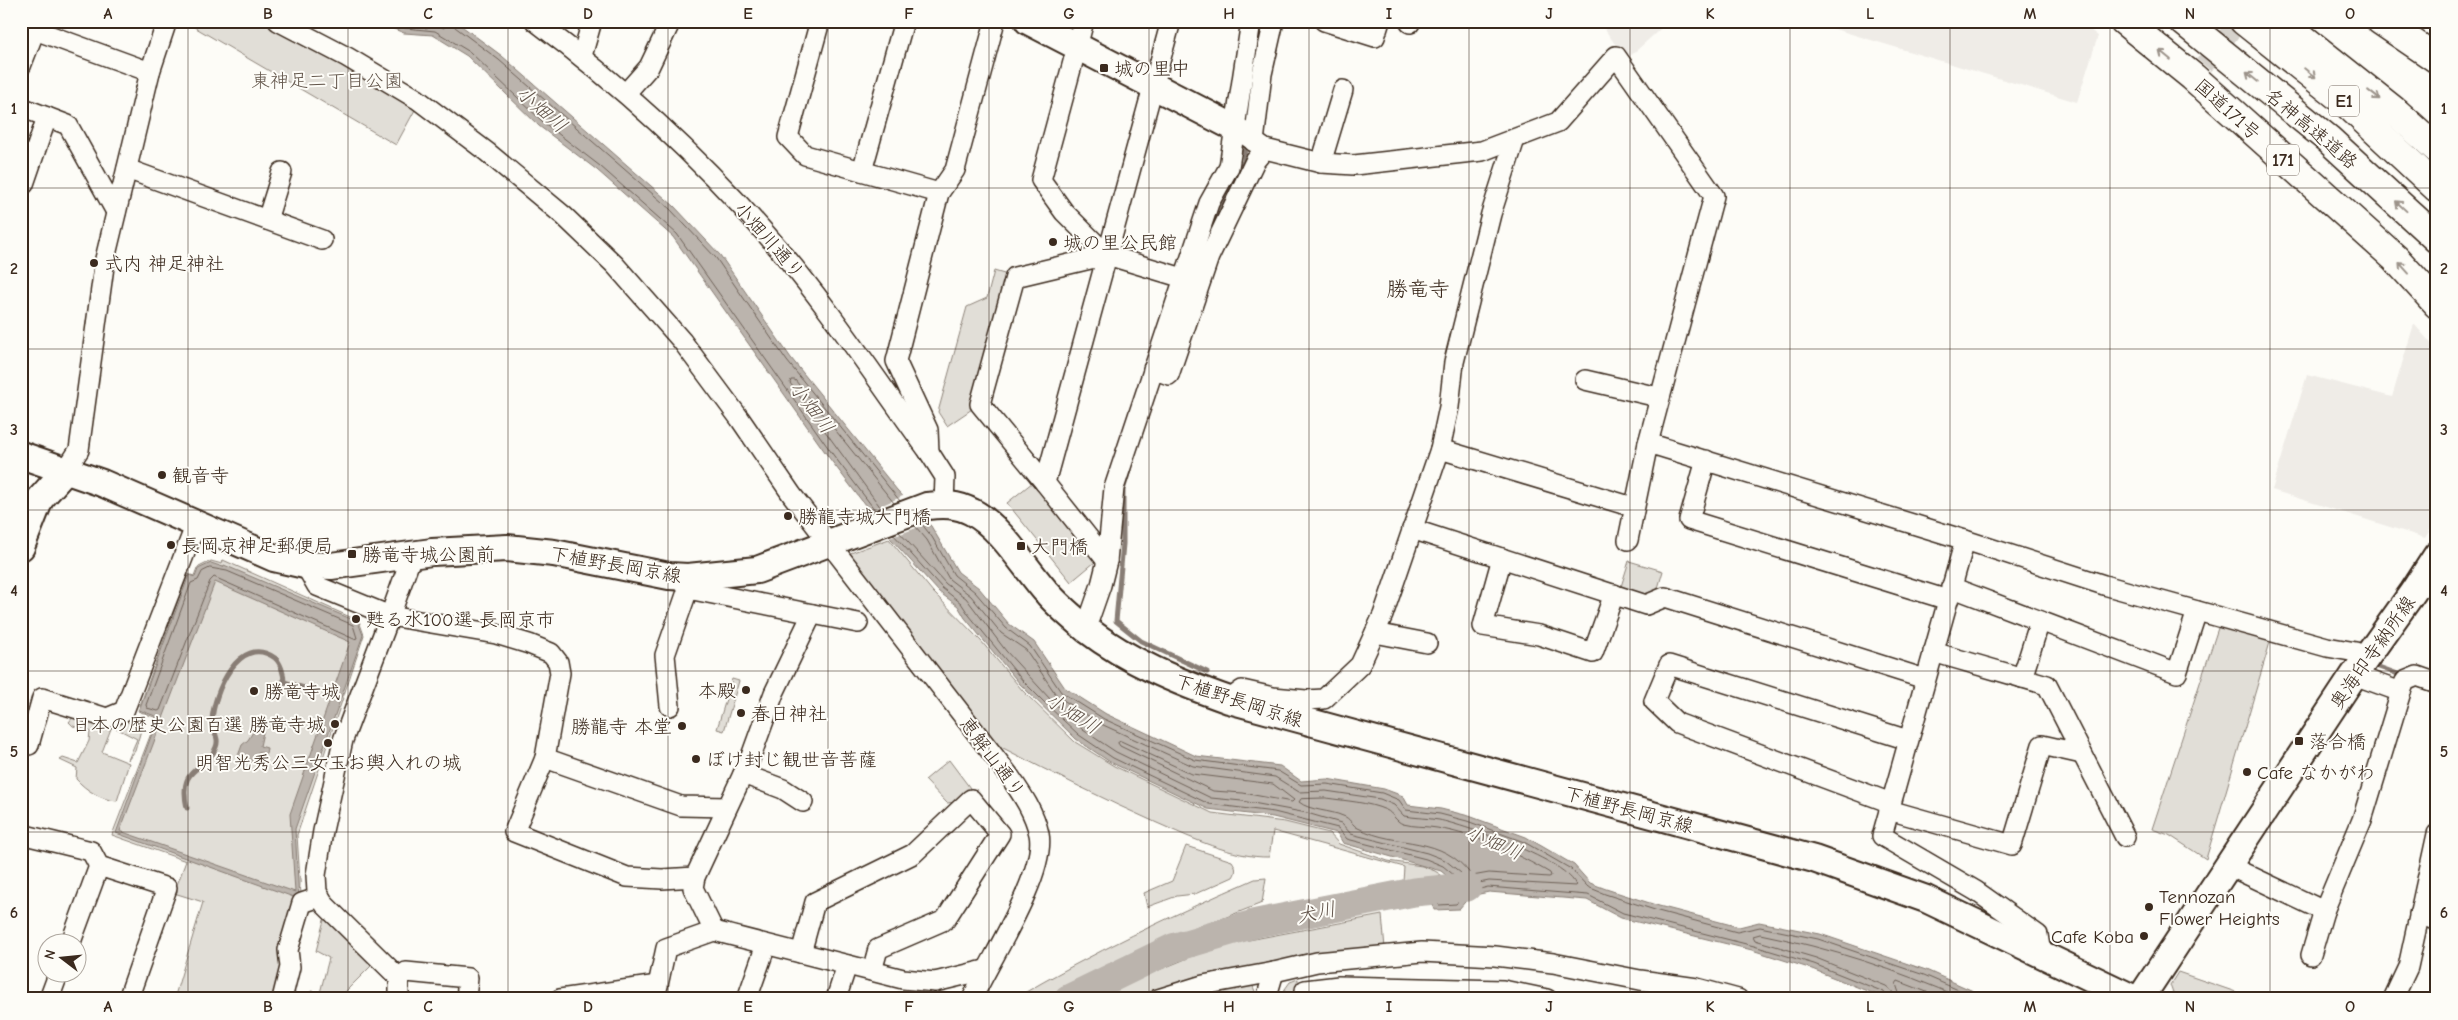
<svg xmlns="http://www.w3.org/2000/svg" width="2458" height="1020" font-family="'Comic Neue','Klee One',sans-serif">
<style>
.built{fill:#efece7}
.green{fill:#e1ded7;stroke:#8e847a}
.water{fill:#bbb4ad;stroke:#887d74;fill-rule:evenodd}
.pier{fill:#fdfcf7}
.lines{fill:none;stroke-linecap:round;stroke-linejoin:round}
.shore{stroke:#6e6157;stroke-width:1}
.stream{stroke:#887d74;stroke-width:5}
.river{stroke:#bbb4ad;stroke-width:29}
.street-tunnel{stroke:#d6d2cc;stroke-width:19;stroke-dasharray:19 9;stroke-linecap:butt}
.street-casing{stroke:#3b2a1e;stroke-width:22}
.secondary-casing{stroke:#3b2a1e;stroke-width:30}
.highway-casing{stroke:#3b2a1e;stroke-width:31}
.street{stroke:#fdfcf7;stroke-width:19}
.secondary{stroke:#fdfcf7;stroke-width:26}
.highway{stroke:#fdfcf7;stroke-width:28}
.oneway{stroke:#9c938a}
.grid{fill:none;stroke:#3b2a1e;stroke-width:1;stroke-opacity:0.55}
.poi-dot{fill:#3b2a1e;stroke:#fdfcf7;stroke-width:2}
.labels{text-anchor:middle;stroke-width:4;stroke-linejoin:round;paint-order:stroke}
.shield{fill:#fdfcf7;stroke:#75695f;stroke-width:1}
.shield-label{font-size:18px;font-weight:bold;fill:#3b2a1e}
.poi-label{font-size:19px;fill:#3b2a1e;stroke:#fdfcf7;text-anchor:start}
.park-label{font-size:19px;fill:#64574c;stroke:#fdfcf7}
.street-label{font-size:19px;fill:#3b2a1e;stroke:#fdfcf7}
.water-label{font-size:20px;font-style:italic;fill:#615349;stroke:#fdfcf7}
.quarter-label{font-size:21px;fill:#3b2a1e;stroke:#fdfcf7}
.neatline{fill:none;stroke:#3b2a1e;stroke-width:2}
.grid-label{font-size:16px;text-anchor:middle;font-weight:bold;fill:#3b2a1e}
</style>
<rect width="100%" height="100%" fill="#fdfcf7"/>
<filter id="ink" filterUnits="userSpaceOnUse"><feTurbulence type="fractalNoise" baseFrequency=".02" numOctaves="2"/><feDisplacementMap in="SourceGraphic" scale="10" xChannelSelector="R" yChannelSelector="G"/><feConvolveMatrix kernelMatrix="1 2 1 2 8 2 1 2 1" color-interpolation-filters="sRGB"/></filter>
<g filter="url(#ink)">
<g class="built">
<polygon points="1599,21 1669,21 1626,60"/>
<polygon points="1808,21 2079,21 2098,36 2077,102"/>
<polygon points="2414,324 2437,350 2437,519 2425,538 2272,490 2307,375 2392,397"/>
</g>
<g class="green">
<polygon points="184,21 260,21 338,61 416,108 396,145"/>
<polygon points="994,271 1011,276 975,407 947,426 938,412 967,307 987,298"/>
<polygon points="1033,482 1095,562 1071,582 1007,503"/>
<path d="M889 539 933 592 981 641 1023 691 1075 742 1114 766 1212 813 1285 822 1329 833 1339 844 1388 861 1422 866 1435 871 1450 881 1403 882 1404 867 1273 831 1269 857C1233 858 1189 837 1157 823 1105 800 1054 774 1003 748L993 741 845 555Z"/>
<polygon points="223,560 359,621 364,635 297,835 301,895 280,999 174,999 203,902 174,893 186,861 112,835 157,718 138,711 188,574 194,576 197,568 211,561 222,564"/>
<polygon points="1629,561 1663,571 1656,595 1644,601 1619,593"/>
<polygon points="2219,625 2271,639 2206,859 2169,835 2152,829"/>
<polygon points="732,679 739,681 724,731 717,729"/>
<path d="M74 716 126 721 141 730 135 751 128 760 137 739 112 726 102 752 129 763 117 801C101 800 86 790 76 779L77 768 60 760 63 758 78 763 89 741 90 731 73 726 69 722Z"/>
<polygon points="949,760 970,788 956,802 947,803 925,780"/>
<path d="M1186 846 1232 861C1236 867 1237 871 1233 877L1195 894 1177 896 1147 907 1144 893 1172 881Z"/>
<path d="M1266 878 1262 903 1168 940 1052 999H1014C1091 953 1173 915 1255 879Z"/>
<polygon points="1382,915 1385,948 1310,956 1200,976 1135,999 1089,999 1217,946"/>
<polygon points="324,920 328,920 372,962 371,966 338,999 308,999 311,991 320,993 329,958 316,951"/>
<polygon points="2178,972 2256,999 2175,999 2170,985"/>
<polygon points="1298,979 1298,999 1278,999 1290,982"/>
<polygon points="1252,984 1256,994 1254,999 1184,999 1224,985"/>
</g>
<g class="water">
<polygon points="374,21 455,21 502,56 674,206 720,255 791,358 897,490 931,526 958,572 979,588 1009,624 1034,642 1065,688 1106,714 1196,756 1280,766 1301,781 1327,779 1384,789 1403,796 1408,805 1441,809 1469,816 1526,837 1574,865 1590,883 1606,889 1659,906 1739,927 1759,922 1820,934 1926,970 1991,999 1887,999 1812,969 1752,950 1621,918 1587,900 1489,892 1470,896 1459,909 1434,910 1428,884 1453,881 1441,871 1343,843 1337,833 1273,817 1208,809 1110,762 1076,739 1020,684 965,618 958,606 939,592 891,539 830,459 673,237 597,170 539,126 467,56 433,35 404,33"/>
<path d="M211 563 223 567 224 565 358 622 363 635 295 829 299 899 116 833 158 717 139 710 189 575 195 577 198 569ZM215 582 350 642 290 814 295 892 120 831Z"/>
<polygon points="258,724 264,728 260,746 267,748 266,754 258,752 252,763 241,761 238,756 242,745 248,740"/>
</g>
<polygon class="pier" points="905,495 932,524 924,525 887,539 867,512"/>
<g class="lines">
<g class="shore">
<polyline points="385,21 405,28 435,31 470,52 543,122 600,166 677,234 834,456 875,510"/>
<polyline points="403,21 435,24 444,28 446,21"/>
<polyline points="453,21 455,27 499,60 670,209 716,258 787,361 900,501"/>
<polygon points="538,105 541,105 559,120 559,123 556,124 537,108"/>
<polyline points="881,508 790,383 791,380 795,380 894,503"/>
<polyline points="921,523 932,537 954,575 975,592 1006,628 1030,646 1061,692 1104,719 1195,760 1278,771 1301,785 1327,784 1382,793 1399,800 1406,810 1440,814 1467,821 1524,842 1571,869 1588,887 1605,894 1658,911 1737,932 1760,927 1818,939 1924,975 1979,999"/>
<path d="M899 532 946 584 966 598 1006 651 1050 699 1083 730 1116 752 1211 798 1242 801 1307 813 1341 823 1351 834 1427 853 1445 860 1461 873 1464 886 1489 881 1576 886C1570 861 1464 825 1439 820 1427 818 1416 818 1404 816L1394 805 1380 799 1326 791 1299 792 1275 777 1193 766 1101 724 1057 696 1026 650 1001 633 971 596 949 579 927 540 915 526"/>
<polyline points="893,534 942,588 961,603 969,615 1023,681 1046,704 1079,735 1113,758 1209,804 1274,812 1338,828 1347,839 1426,859 1443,866 1455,876 1457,881 1453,886 1435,889 1439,905 1456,904 1468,892 1488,887 1588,895 1623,913 1754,946 1814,964 1884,992 1887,999"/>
<polygon points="210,568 227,571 353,625 357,638 354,639 214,577 210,581 160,710 158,711 147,708 146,705 191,583 198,580 202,572"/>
<polygon points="1121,741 1192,774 1273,784 1294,800 1292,802 1243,793 1213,791 1120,746 1118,743"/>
<path d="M1326 798C1346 801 1368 802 1386 810 1393 813 1395 821 1403 824 1414 827 1426 826 1437 828 1477 835 1516 853 1550 873L1551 876 1549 877 1489 873 1472 876C1441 833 1399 849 1358 828 1352 825 1350 818 1343 816 1330 810 1310 811 1299 802L1301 799Z"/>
<path d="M1893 999 1892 991 1886 986 1816 958 1755 940 1753 936 1760 934C1830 948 1898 970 1963 999"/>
<polyline points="1901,999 1896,984 1898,981 1945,999"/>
</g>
<g class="stream">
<polyline points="1256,57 1264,21"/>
<polyline points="1209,233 1244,161 1245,140"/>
<polyline points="1129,471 1123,490 1123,544 1116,621 1141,641 1207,672"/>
<polyline points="2376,666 2398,674"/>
<path d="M187 808C177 763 207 773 216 747 220 737 212 731 212 721 213 694 239 632 275 658 281 663 284 674 284 682L314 691"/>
</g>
<polyline class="river" points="1068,999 1173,948 1257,923 1414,892 1467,887"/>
<polyline class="street-tunnel" points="2204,65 2239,21"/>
<defs>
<g id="street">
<path d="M278 21 347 57 417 99 487 152 564 216 615 265 682 341 740 419 792 495 1008 774C1021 793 1034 811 1039 834 1047 873 989 961 972 999"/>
<path d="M535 21C619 84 697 155 766 234 826 302 876 379 929 452L945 477 944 504"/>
<polyline points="820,21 788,137 805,155 939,193"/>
<polyline points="1084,21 1041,180 1064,212 1107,255"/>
<polyline points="1324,21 1375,37 1380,21"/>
<polyline points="1410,23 1411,21"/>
<polyline points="582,56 592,21"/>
<polyline points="21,66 35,30 150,72"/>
<polyline points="626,93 649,67 671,21"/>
<polyline points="21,107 68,125 116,212"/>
<polyline points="1235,128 1265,149 1321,163 1354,165 1482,151 1558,122 1616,56 1714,196 1648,443 1965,540 2104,585 2327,647 2356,652"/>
<polyline points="1254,142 1262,74 1274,21"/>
<polyline points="1321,163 1343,90"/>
<polyline points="127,169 322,240"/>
<polyline points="862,171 904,21"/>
<polyline points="24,184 47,117"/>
<polyline points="267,220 282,172"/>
<polyline points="1153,369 1169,375 1209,257 1255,161 1265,149"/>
<polyline points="1585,380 1658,397"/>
<polyline points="1440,449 1633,507"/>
<polyline points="929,452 928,430 896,361 939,193 955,170 995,21"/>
<polyline points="1706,460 1689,520 1948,600"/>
<polyline points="66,470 79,450 105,259 150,72 167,21"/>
<polyline points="1045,483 980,404 1015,277 1107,255 1183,278"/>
<polyline points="1412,529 1646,605 1665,597 1925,679"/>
<polyline points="1628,540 1648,443"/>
<polyline points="1965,540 1882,836 1976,891 2038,935 2041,953"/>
<polyline points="1502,558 1483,626 1539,635 1593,653 1614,594"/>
<polyline points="1107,561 1045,483 1171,21"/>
<polyline points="305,565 317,586 390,616 412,555"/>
<polyline points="1951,587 2177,673 2197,611"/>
<polyline points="688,589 858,623"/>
<polyline points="1086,628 1101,585 1107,561 1114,488 1209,203 1229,167 1251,21"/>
<polyline points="1375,633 1427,643"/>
<polyline points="1933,652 2047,685 2125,837"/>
<polyline points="2354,675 2401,692 2405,681 2417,676 2437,683"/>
<polyline points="2022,678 2040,621"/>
<polyline points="1229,700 1242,690 1273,697 1306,700 1324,699 1360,665 1383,615 1440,449 1449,407 1454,362 1491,214 1515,139"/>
<polyline points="670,706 665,655 688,589 688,577"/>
<polyline points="29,745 42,698 107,718 124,711 196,524"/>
<polyline points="545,758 514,832 627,877 662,879 695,877"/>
<polyline points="743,774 783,789 803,802"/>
<polyline points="1891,803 1677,723 1654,701 1669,665 1908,740"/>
<polyline points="1889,810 2012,845 2042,745 2082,754"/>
<polyline points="21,834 91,851 99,866 167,888 128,999"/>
<polyline points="2227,865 2324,911"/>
<polyline points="2419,914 2437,921"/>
<polyline points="714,931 693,888 695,877 750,759 774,693 812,614"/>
<polyline points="71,942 99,866"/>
<polyline points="801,953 815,902 913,854 971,799 1000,834 945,920 878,949 872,971"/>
<polyline points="2311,955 2324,911 2362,820 2401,692"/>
<polyline points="399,978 406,972 468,978 466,999"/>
<polyline points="49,999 59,972"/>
<polyline points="282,999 290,967 288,950 302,903 320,897"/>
<polyline points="399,999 399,978 325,905 317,892 316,875 323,831 343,740 390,616 496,634 529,644 551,653 558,662 560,673 545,758 681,806 727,807"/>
<polyline points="560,999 658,985"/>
<polyline points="655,999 666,948 714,931 903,979 935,982 985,970"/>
<polyline points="747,999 766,945"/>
<polyline points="836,999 847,965"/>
<polyline points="1158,999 1203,985 1274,972 1317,962 1422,952 1495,956 1553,963 1640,980 1697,988 1738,999"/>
<polyline points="1266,999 1274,972"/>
<polyline points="1305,999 1305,990 1339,986 1503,990 1547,999"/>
<polyline points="2393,999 2408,967 2437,834"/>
</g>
<g id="secondary">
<polyline points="1028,21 1235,128"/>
<path d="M21 455 102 483 274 558 305 565 331 566 432 552 507 548 554 553 669 576 688 577 757 570 927 506C943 504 957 504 972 512 1002 527 1026 570 1049 595 1060 607 1074 619 1086 629 1129 662 1178 682 1229 700L1814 859 1926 899 2135 999"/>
<polyline points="21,547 40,499 66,470"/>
<polyline points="2140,999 2354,675 2413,592 2437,555"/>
</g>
<g id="highway">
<polyline points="2124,21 2193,77 2395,258 2437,304"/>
<polyline points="2183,21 2328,139 2437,239"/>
<polyline points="2244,21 2343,100 2437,188"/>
<polyline points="2281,21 2398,114 2437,149"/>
<polyline points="2381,21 2437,59"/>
</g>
</defs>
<use href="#street" class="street-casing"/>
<use href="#secondary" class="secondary-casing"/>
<use href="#highway" class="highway-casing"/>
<use href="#street" class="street"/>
<use href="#secondary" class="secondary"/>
<use href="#highway" class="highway"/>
</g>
<defs><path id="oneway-shaft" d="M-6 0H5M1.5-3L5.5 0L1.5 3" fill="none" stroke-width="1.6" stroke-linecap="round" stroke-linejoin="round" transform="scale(1.25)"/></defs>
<g class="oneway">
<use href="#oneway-shaft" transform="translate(2165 55) rotate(-141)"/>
<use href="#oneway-shaft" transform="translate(2310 73) rotate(39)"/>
<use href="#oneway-shaft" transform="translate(2252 77) rotate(-141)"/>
<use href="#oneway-shaft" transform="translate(2374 95) rotate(38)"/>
<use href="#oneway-shaft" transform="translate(2401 206) rotate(-137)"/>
<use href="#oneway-shaft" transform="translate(2404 268) rotate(-132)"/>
</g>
</g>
<path class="grid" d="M188 21V999M348 21V999M508 21V999M668 21V999M828 21V999M989 21V999M1149 21V999M1309 21V999M1469 21V999M1630 21V999M1790 21V999M1950 21V999M2110 21V999M2270 21V999M21 188H2437M21 349H2437M21 510H2437M21 671H2437M21 832H2437"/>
<g class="poi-dot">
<rect x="1099" y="63" width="10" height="10" rx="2.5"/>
<circle cx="1053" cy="242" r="5"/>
<circle cx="94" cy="263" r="5"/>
<circle cx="162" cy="475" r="5"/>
<circle cx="788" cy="516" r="5"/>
<circle cx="171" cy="545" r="5"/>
<rect x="1016" y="541" width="10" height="10" rx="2.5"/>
<rect x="347" y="549" width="10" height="10" rx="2.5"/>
<circle cx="356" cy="619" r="5"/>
<circle cx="746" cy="690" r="5"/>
<circle cx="254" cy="691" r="5"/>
<circle cx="741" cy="713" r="5"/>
<circle cx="335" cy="724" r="5"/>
<circle cx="682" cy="726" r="5"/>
<rect x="2294" y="736" width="10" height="10" rx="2.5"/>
<circle cx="328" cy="743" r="5"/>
<circle cx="696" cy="759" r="5"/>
<circle cx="2247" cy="772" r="5"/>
<circle cx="2149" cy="907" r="5"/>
<circle cx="2144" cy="936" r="5"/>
</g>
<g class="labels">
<g class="shield">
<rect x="2329" y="85.5" width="30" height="31" rx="4"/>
<rect x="2267" y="144.5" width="32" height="31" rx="4"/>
</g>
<g class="shield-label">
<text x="2344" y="107">E1</text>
<text x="2283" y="166">171</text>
</g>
<g class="poi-label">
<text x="1114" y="75">城の里中</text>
<text x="1063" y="249">城の里公民館</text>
<text x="104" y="270">式内 神足神社</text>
<text x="172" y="482">観音寺</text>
<text x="798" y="523">勝龍寺城大門橋</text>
<text x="181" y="552">長岡京神足郵便局</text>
<text x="1031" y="553">大門橋</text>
<text x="362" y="561">勝竜寺城公園前</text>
<text x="366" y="626">甦る水100選 長岡京市</text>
<text x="736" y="697" text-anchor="end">本殿</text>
<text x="264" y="698">勝竜寺城</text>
<text x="751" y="720">春日神社</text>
<text x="325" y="731" text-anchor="end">日本の歴史公園百選 勝竜寺城</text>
<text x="672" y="733" text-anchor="end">勝龍寺 本堂</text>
<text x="2309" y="748">落合橋</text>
<text x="706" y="766">ぼけ封じ観世音菩薩</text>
<text x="328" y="769" text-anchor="middle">明智光秀公三女玉お輿入れの城</text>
<text x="2257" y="779">Cafe なかがわ</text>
<text x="2159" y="903">Tennozan<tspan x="2159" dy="22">Flower Heights</tspan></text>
<text x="2134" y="943" text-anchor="end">Cafe Koba</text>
</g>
<g class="park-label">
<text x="327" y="87">東神足二丁目公園</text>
</g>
<g class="street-label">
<text transform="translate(2228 109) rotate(42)" y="7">国道171号</text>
<text transform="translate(2312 128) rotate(40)" y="7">名神高速道路</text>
<text transform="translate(770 240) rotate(49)" y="7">小畑川通り</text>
<text transform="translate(616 564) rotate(10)" y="7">下植野長岡京線</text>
<text transform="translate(2372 652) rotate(-55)" y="7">奥海印寺納所線</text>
<text transform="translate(1239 700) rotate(18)" y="7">下植野長岡京線</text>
<text transform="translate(993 757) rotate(53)" y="7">恵解山通り</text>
<text transform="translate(1629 809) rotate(15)" y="7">下植野長岡京線</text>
</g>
<g class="water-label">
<text transform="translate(542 109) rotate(41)" y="7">小畑川</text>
<text transform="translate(812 407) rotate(53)" y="7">小畑川</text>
<text transform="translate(1073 713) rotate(32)" y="7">小畑川</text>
<text transform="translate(1494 842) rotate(23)" y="7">小畑川</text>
<text transform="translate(1316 912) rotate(-11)" y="7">犬川</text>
</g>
<g class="quarter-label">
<text x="1418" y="296">勝竜寺</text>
</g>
</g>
<rect width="2458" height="1020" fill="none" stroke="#fdfcf7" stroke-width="55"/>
<g transform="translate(62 958) rotate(286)"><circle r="24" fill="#fdfcf7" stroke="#afa8a0"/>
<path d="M0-4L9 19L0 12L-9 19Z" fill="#3b2a1e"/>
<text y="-8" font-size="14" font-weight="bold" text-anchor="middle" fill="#3b2a1e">N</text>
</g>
<rect x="28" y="28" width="2402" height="964" class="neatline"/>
<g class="grid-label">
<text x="108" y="19">A</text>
<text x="268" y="19">B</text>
<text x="428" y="19">C</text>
<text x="588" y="19">D</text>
<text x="748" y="19">E</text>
<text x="909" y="19">F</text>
<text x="1069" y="19">G</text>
<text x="1229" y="19">H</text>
<text x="1389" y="19">I</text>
<text x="1549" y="19">J</text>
<text x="1710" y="19">K</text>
<text x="1870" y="19">L</text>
<text x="2030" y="19">M</text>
<text x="2190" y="19">N</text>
<text x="2350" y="19">O</text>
<text x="14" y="114">1</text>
<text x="2444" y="114">1</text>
<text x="14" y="274">2</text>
<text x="2444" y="274">2</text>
<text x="14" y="435">3</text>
<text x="2444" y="435">3</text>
<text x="14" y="596">4</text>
<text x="2444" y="596">4</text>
<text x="14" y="757">5</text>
<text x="2444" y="757">5</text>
<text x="14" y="918">6</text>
<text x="2444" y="918">6</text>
<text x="108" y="1012">A</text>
<text x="268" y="1012">B</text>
<text x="428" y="1012">C</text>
<text x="588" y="1012">D</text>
<text x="748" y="1012">E</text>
<text x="909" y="1012">F</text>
<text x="1069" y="1012">G</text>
<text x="1229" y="1012">H</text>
<text x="1389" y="1012">I</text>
<text x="1549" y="1012">J</text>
<text x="1710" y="1012">K</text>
<text x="1870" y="1012">L</text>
<text x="2030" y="1012">M</text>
<text x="2190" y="1012">N</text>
<text x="2350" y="1012">O</text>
</g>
</svg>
